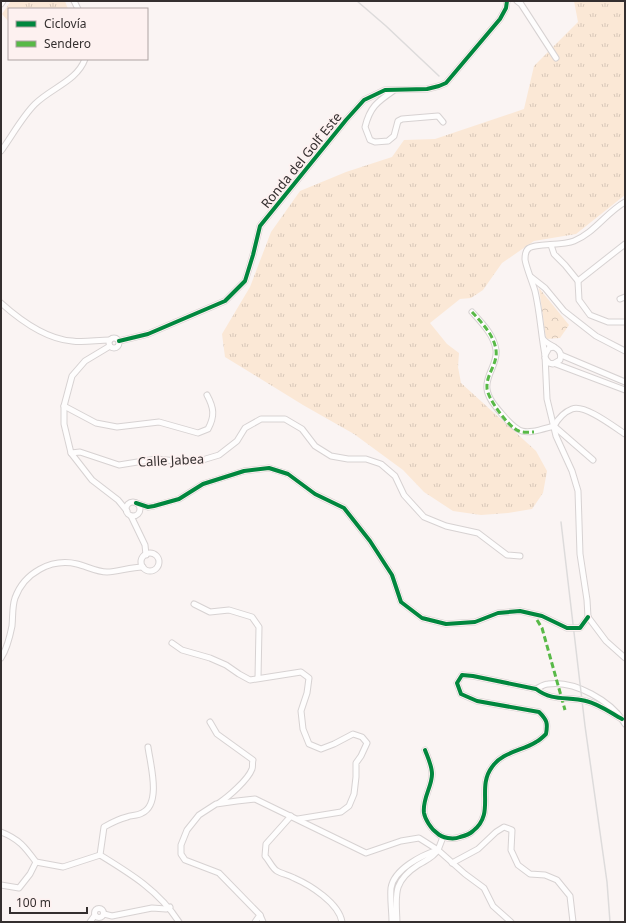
<svg xmlns="http://www.w3.org/2000/svg" width="626" height="923" font-family="'Noto Sans',sans-serif">
<style>
.grass{fill:url(#grass-tufts)}
.park{fill:url(#park-crowns)}
.lines{fill:none;stroke-linecap:round;stroke-linejoin:round}
.minor-casing{stroke:#d7d2d2;stroke-width:7}
.minor{stroke:#fefdfd;stroke-width:5}
.rail{stroke:#dddbdb;stroke-width:1.5}
.quiet{stroke:#58b947;stroke-width:3;stroke-dasharray:6 3;stroke-linecap:butt}
.cycleway-casing{stroke:#fdf1f0;stroke-width:6}
.cycleway{stroke:#00873e;stroke-width:4}
.labels{text-anchor:middle;stroke-width:3.5;stroke-linejoin:round;paint-order:stroke}
.street-label{font-size:13px;fill:#342f2f;stroke:#fdf1f0}
</style>
<defs>
<pattern id="grass-tufts" width="24" height="20" patternUnits="userSpaceOnUse"><rect width="24" height="20" fill="#fbe8d6"/><path d="M3 7l-1-3M5 7V3M7 7l1-3M15 17l-1-3M17 17v-4M19 17l1-3" fill="none" stroke="#d8c7b8"/></pattern>
<pattern id="park-crowns" width="20" height="18" patternUnits="userSpaceOnUse"><rect width="20" height="18" fill="#fbe8d6"/><path d="M2 6a3 3 0 1 1 6 0M12 15a3 3 0 1 1 6 0" fill="none" stroke="#d8c7b8"/></pattern>
</defs>
<rect width="100%" height="100%" fill="#faf4f3"/>
<g class="grass">
<polygon points="11,1 65,1 68,9 9,9 9,22 2,14"/>
<polygon points="574,1 625,1 625,195 576,234 534,241 502,263 483,290 471,298 460,299 430,323 447,344 459,353 458,367 461,383 536,451 547,471 543,493 532,509 508,513 481,515 453,511 424,492 403,470 354,434 303,405 225,357 222,334 250,287 271,232 300,191 346,172 392,157 404,140 435,139 524,109 534,66 578,22"/>
</g>
<polygon class="park" points="539,288 569,325 560,338 546,339"/>
<g class="lines">
<defs>
<g id="minor">
<polyline points="74,1 78,9"/>
<polyline points="517,1 521,4 556,58"/>
<polyline points="1,4 3,1"/>
<path d="M393 91C377 102 370 107 365 127L370 140 375 142 388 141 394 136 398 121 402 119 438 116 443 122"/>
<path d="M1 151C12 136 22 117 35 104 51 88 77 81 85 59"/>
<polyline points="551,245 554,254 565,265 578,281 579,300 590,315 608,322 625,322"/>
<polyline points="531,277 545,288 564,311 596,336 625,351"/>
<polyline points="578,281 625,244"/>
<polyline points="620,299 625,297"/>
<path d="M1 303C20 320 46 339 72 341 84 343 97 340 110 340"/>
<path d="M472 312C482 323 494 335 496 350 498 364 485 375 487 389 488 398 495 406 501 413 521 437 524 434 554 426 558 419 564 412 572 409 585 404 614 427 625 434"/>
<circle cx="114" cy="343" r="5"/>
<path d="M543 339C549 347 564 347 560 360L553 364 549 363 545 358"/>
<polyline points="119,341 148,334 225,301 245,281 253,255 260,226 346,120 364,100 385,90 427,89 439,86 446,83 500,19 506,8 507,1"/>
<polyline points="110,346 85,361 72,376 64,406 64,424 71,453 92,480 118,500 127,511"/>
<polyline points="554,347 549,348 545,355 547,399 556,436 572,471 578,491 580,554 587,600 588,617"/>
<path d="M545 355C541 334 540 312 535 291 533 284 525 264 525 259 525 255 526 250 529 248 536 243 562 246 574 241 594 233 606 213 625 202"/>
<polyline points="561,355 625,382"/>
<polyline points="556,364 625,390"/>
<path d="M64 406 96 423 117 427 159 422 198 433 208 429C215 416 214 408 207 395"/>
<polyline points="555,427 593,460"/>
<polyline points="71,453 80,452 119,465 156,459 177,461 199,461 219,455 237,441 245,428 261,419 285,419 302,429 315,446 331,456 348,459 366,459 381,464 395,476 404,495 424,517 446,526 478,533 507,555 520,556"/>
<circle cx="133" cy="509" r="7"/>
<polyline points="136,503 148,507 154,506 179,499 203,484 244,471 269,468 288,474 315,494 344,508 370,541 392,575 401,602 422,618 446,624 475,622 498,613 520,611 542,616 567,628 580,628 588,617"/>
<polyline points="131,516 145,545 146,555"/>
<circle cx="150" cy="562" r="9"/>
<polyline points="194,604 210,612 229,610 252,617 259,627 258,678"/>
<polyline points="588,617 606,641 625,658"/>
<polyline points="172,643 182,650 210,658 226,665 239,674 250,680 301,672 309,678 307,693 301,711 303,729 309,744 321,749 334,744 353,734 362,737 367,743 361,756 356,763 356,777 354,794 349,806 341,812 298,819"/>
<path d="M1 658C7 649 10 636 12 626 13 616 12 607 15 598 24 573 51 558 77 564 86 566 97 572 107 572 118 572 130 567 143 567"/>
<path d="M536 689C540 687 544 684 548 684 574 680 612 701 625 724"/>
<path d="M210 722 217 734 253 760C252 763 253 767 252 769 248 780 228 797 219 803"/>
<path d="M148 747C150 763 162 804 142 813 137 816 131 815 127 817 119 819 111 823 104 827L100 855C131 874 159 891 179 922"/>
<path d="M425 750C428 758 432 766 432 774 432 787 422 799 424 813 425 819 431 829 437 833 442 838 453 840 460 837 464 836 470 834 473 831 496 813 476 788 492 767 502 752 522 751 536 742 540 740 543 737 546 734 548 723 547 720 539 712L477 701 461 694 457 683 462 675 473 676 536 689C553 702 568 696 586 701 599 704 611 713 622 719"/>
<path d="M291 816 266 844 265 856C269 860 272 868 277 871 282 874 289 875 294 878 310 885 339 903 342 922"/>
<path d="M1 832C19 839 25 847 36 862L63 867 100 855"/>
<polyline points="438,850 443,837"/>
<polyline points="452,863 478,849 496,832 504,827 512,830 511,850 518,865 530,874 545,875 557,880 570,896 573,922"/>
<polyline points="1,885 19,888 30,874 36,862"/>
<circle cx="99" cy="913" r="4.5"/>
<polyline points="104,914 112,916 152,908 166,909 170,907"/>
<polyline points="90,922 95,915"/>
<polyline points="255,922 260,915"/>
<polyline points="263,922 260,915 219,873 185,860 181,854 181,845 187,830 199,815 216,804 237,801 255,799 366,853 401,841 419,838 438,850 465,874 484,888 493,906 511,922"/>
<path d="M392 922C392 911 390 899 391 888 394 869 422 855 438 850 433 858 426 860 418 865 392 882 396 895 397 922"/>
</g>
</defs>
<use href="#minor" class="minor-casing"/>
<use href="#minor" class="minor"/>
<g class="rail">
<polyline points="357,1 386,26 439,76"/>
<polyline points="561,522 585,726 607,882 610,922"/>
</g>
<g class="quiet">
<path d="M472 312C482 323 494 335 496 350 498 364 486 374 487 388 487 398 509 428 519 431 523 433 530 432 534 432"/>
<polyline points="537,620 542,628 565,710"/>
</g>
<defs>
<g id="cycleway">
<polyline points="119,341 148,334 225,301 245,281 253,255 260,226 346,120 364,100 385,90 427,89 439,86 446,83 500,19 506,8 507,1"/>
<polyline points="136,503 148,507 154,506 179,499 203,484 244,471 269,468 288,474 315,494 344,508 370,541 392,575 401,602 422,618 446,624 475,622 498,613 520,611 542,616 567,628 580,628 588,617"/>
<path d="M425 750C428 758 432 766 432 774 432 787 422 799 424 813 425 819 431 829 437 833 442 838 453 840 460 837 464 836 470 834 473 831 496 813 476 788 492 767 502 752 522 751 536 742 540 740 543 737 546 734 548 723 547 720 539 712L477 701 461 694 457 683 462 675 473 676 536 689C553 702 568 696 586 701 599 704 611 713 622 719"/>
</g>
</defs>
<use href="#cycleway" class="cycleway-casing"/>
<use href="#cycleway" class="cycleway"/>
</g>
<g class="labels">
<g class="street-label">
<text transform="translate(301 160) rotate(-51)" y="5">Ronda del Golf Este</text>
<text transform="translate(171 460) rotate(-3)" y="5">Calle Jabea</text>
</g>
</g>
<rect width="626" height="923" fill="none" stroke="#342f2f" stroke-width="4"/>
<rect x="8" y="8" width="140" height="52" fill="#fdf1f0" stroke="#ada3a3"/>
<rect x="16" y="21" width="20" height="6" fill="#00873e" stroke="#ada3a3"/>
<text x="44" y="28" font-size="12" fill="#342f2f">Ciclovía</text>
<rect x="16" y="41" width="20" height="6" fill="#58b947" stroke="#ada3a3"/>
<text x="44" y="48" font-size="12" fill="#342f2f">Sendero</text>
<path d="M10 907v6h77v-6" fill="none" stroke="#342f2f" stroke-width="2"/>
<text x="16" y="907" font-size="12" fill="#342f2f" stroke="#fdf1f0" stroke-width="3" paint-order="stroke">100 m</text>
</svg>
